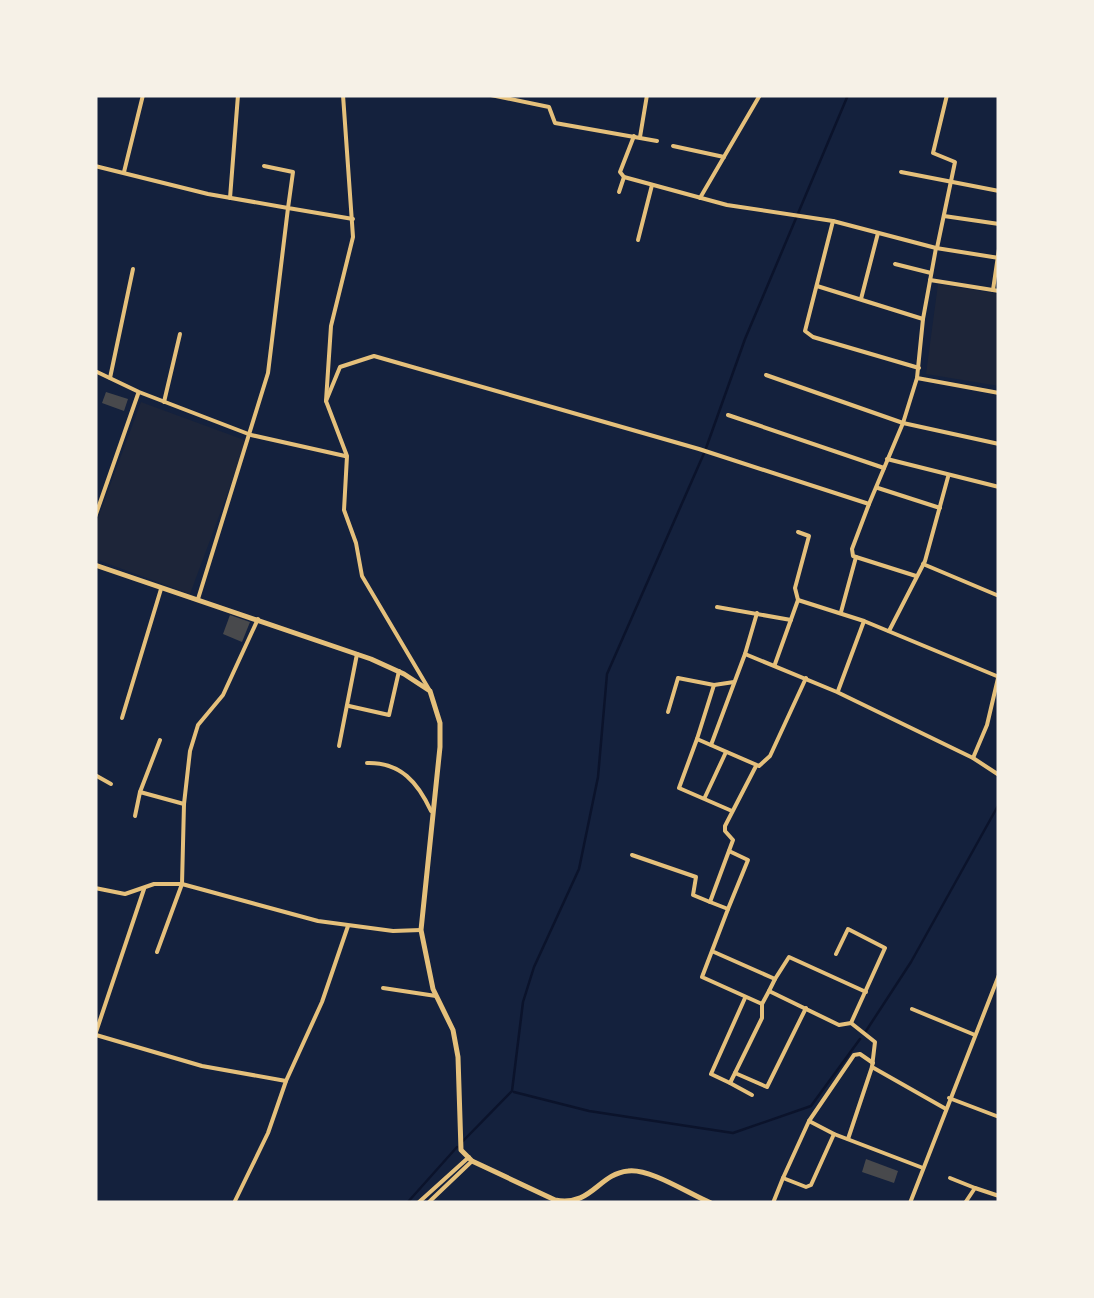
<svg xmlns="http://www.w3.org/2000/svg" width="1094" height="1298" font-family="'IBM Plex Sans',sans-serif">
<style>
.green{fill:#1d2539}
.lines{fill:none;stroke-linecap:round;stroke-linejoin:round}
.stream{stroke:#0b132b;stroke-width:2.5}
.building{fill:#48494c}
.minor{stroke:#e5c07b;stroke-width:4}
.tertiary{stroke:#e5c07b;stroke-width:5}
</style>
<rect width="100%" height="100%" fill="#14213d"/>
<g class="green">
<polygon points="938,284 999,294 999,386 926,374"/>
<polygon points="141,402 247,441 190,594 95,559 95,526"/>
</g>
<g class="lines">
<g class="stream">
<polyline points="866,1031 911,962 999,804"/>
<polyline points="514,1092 589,1111 733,1133 811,1106 860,1039"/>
<polyline points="463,1141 512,1091 523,1002 534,967 579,869 598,777 607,674 705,451 745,339 848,95"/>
<polyline points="407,1203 457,1147"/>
</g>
</g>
<g class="building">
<polygon points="106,392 128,399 124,411 102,403"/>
<polygon points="230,615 250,622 242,642 223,634"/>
<polygon points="866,1159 898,1171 894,1183 862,1172"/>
</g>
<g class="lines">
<g class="minor">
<polyline points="343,95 353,237 331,326 326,401 347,456 344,510 356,543 362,576 430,691"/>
<polyline points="491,95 549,107 555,123 657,141"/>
<polyline points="634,136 620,172 624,177 727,205 833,221 936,248 999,258"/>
<polyline points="640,137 647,95"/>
<polyline points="673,146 724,157"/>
<polyline points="95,166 208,194 288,208 268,373 198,599"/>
<polyline points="264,166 293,172 288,208 353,219"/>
<polyline points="124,172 143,95"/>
<polyline points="901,172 999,191"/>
<polyline points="619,192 624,177"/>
<polyline points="230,198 238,95"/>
<polyline points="700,198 760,95"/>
<polyline points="944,216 999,224"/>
<polyline points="833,221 805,331 813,337 919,368"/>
<polyline points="638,240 652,185"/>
<polyline points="937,248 955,162 933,153 947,95"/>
<polyline points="895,264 931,273"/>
<polyline points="930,280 999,291"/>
<polyline points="817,286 923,319"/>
<polyline points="993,290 999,249"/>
<polyline points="861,299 878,233"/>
<polyline points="95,371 139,392 251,435 345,456"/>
<polyline points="766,375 903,423 999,444"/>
<polyline points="110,378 133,269"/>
<polyline points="917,378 999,393"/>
<polyline points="326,401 340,367 374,356 699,449 869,504 903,423 917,378 923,319 936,248"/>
<polyline points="164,402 180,334"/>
<polyline points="728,415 884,468"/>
<polyline points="887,459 999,487"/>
<polyline points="878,488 940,508"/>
<polyline points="95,517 138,394"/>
<polyline points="856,557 853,556 852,549 869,504"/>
<polyline points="923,564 999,596"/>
<polyline points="798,600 795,588 809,536 798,532"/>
<polyline points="717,607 791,620"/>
<polyline points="841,612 856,557 916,576"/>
<polyline points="889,631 925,561 948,477"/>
<polyline points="745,654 837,692 973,758 999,775"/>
<polyline points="775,664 798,600 864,621 999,677"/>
<polyline points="714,685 697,739 759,766 770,756 806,678"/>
<polyline points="838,691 864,621"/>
<polyline points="349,706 389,715 399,671"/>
<polyline points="668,712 678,678 714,685 734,682"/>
<polyline points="122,718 161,589"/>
<polyline points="697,739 679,788 732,811"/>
<polyline points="711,745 745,654 757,613"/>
<polyline points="339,746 357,654"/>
<polyline points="973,758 987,725 999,674"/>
<path d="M367 763C401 762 418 783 431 811"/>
<polyline points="756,766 725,826 725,831 733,840 710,902 728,909 702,977 762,1004"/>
<polyline points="95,775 111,784"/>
<polyline points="140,792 160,740"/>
<polyline points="705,797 726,752"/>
<polyline points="135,816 140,792 184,804"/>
<polyline points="632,855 696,877 693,895 710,902"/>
<polyline points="95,888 125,894 154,884 182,884 318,921 393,931 421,930"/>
<polyline points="728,909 748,860 729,851"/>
<polyline points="157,952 182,884 184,804 190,751 198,725 223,695 258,619"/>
<polyline points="714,952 775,979 769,991"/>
<polyline points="775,979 789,957 866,992"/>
<polyline points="383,988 436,996"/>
<polyline points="806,1008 767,1087 735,1073 762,1018 762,1004 769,991 839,1025 851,1023 885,948 848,929 836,954"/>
<polyline points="912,1009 975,1035"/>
<polyline points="851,1023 875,1042 872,1067 946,1109"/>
<polyline points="95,1035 144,889"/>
<polyline points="96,1035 202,1066 286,1081"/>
<polyline points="735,1073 730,1083 711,1074 745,998"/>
<polyline points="730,1083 752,1095"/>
<polyline points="949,1098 999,1117"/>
<polyline points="834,1134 809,1121 854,1055 860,1054 873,1063"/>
<polyline points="848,1139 872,1067"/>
<polyline points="783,1178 809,1121"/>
<polyline points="950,1178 975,1188"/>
<polyline points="234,1203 268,1133 286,1081 322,1002 348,926"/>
<polyline points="418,1203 469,1157"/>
<polyline points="428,1203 471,1162"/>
<polyline points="773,1203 783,1178 806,1187 811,1185 834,1134 923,1168"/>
<polyline points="910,1203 999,975"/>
<polyline points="965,1203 975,1188 999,1196"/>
</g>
<path class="tertiary" d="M95 565 371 659 404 674 430 691 440 723V747L421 930 433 989 453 1030 458 1057 461 1150 472 1161 555 1200C592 1207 598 1174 628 1171 650 1168 689 1194 711 1203"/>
</g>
<rect width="1094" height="1298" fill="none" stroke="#f6f1e7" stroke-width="195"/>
</svg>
